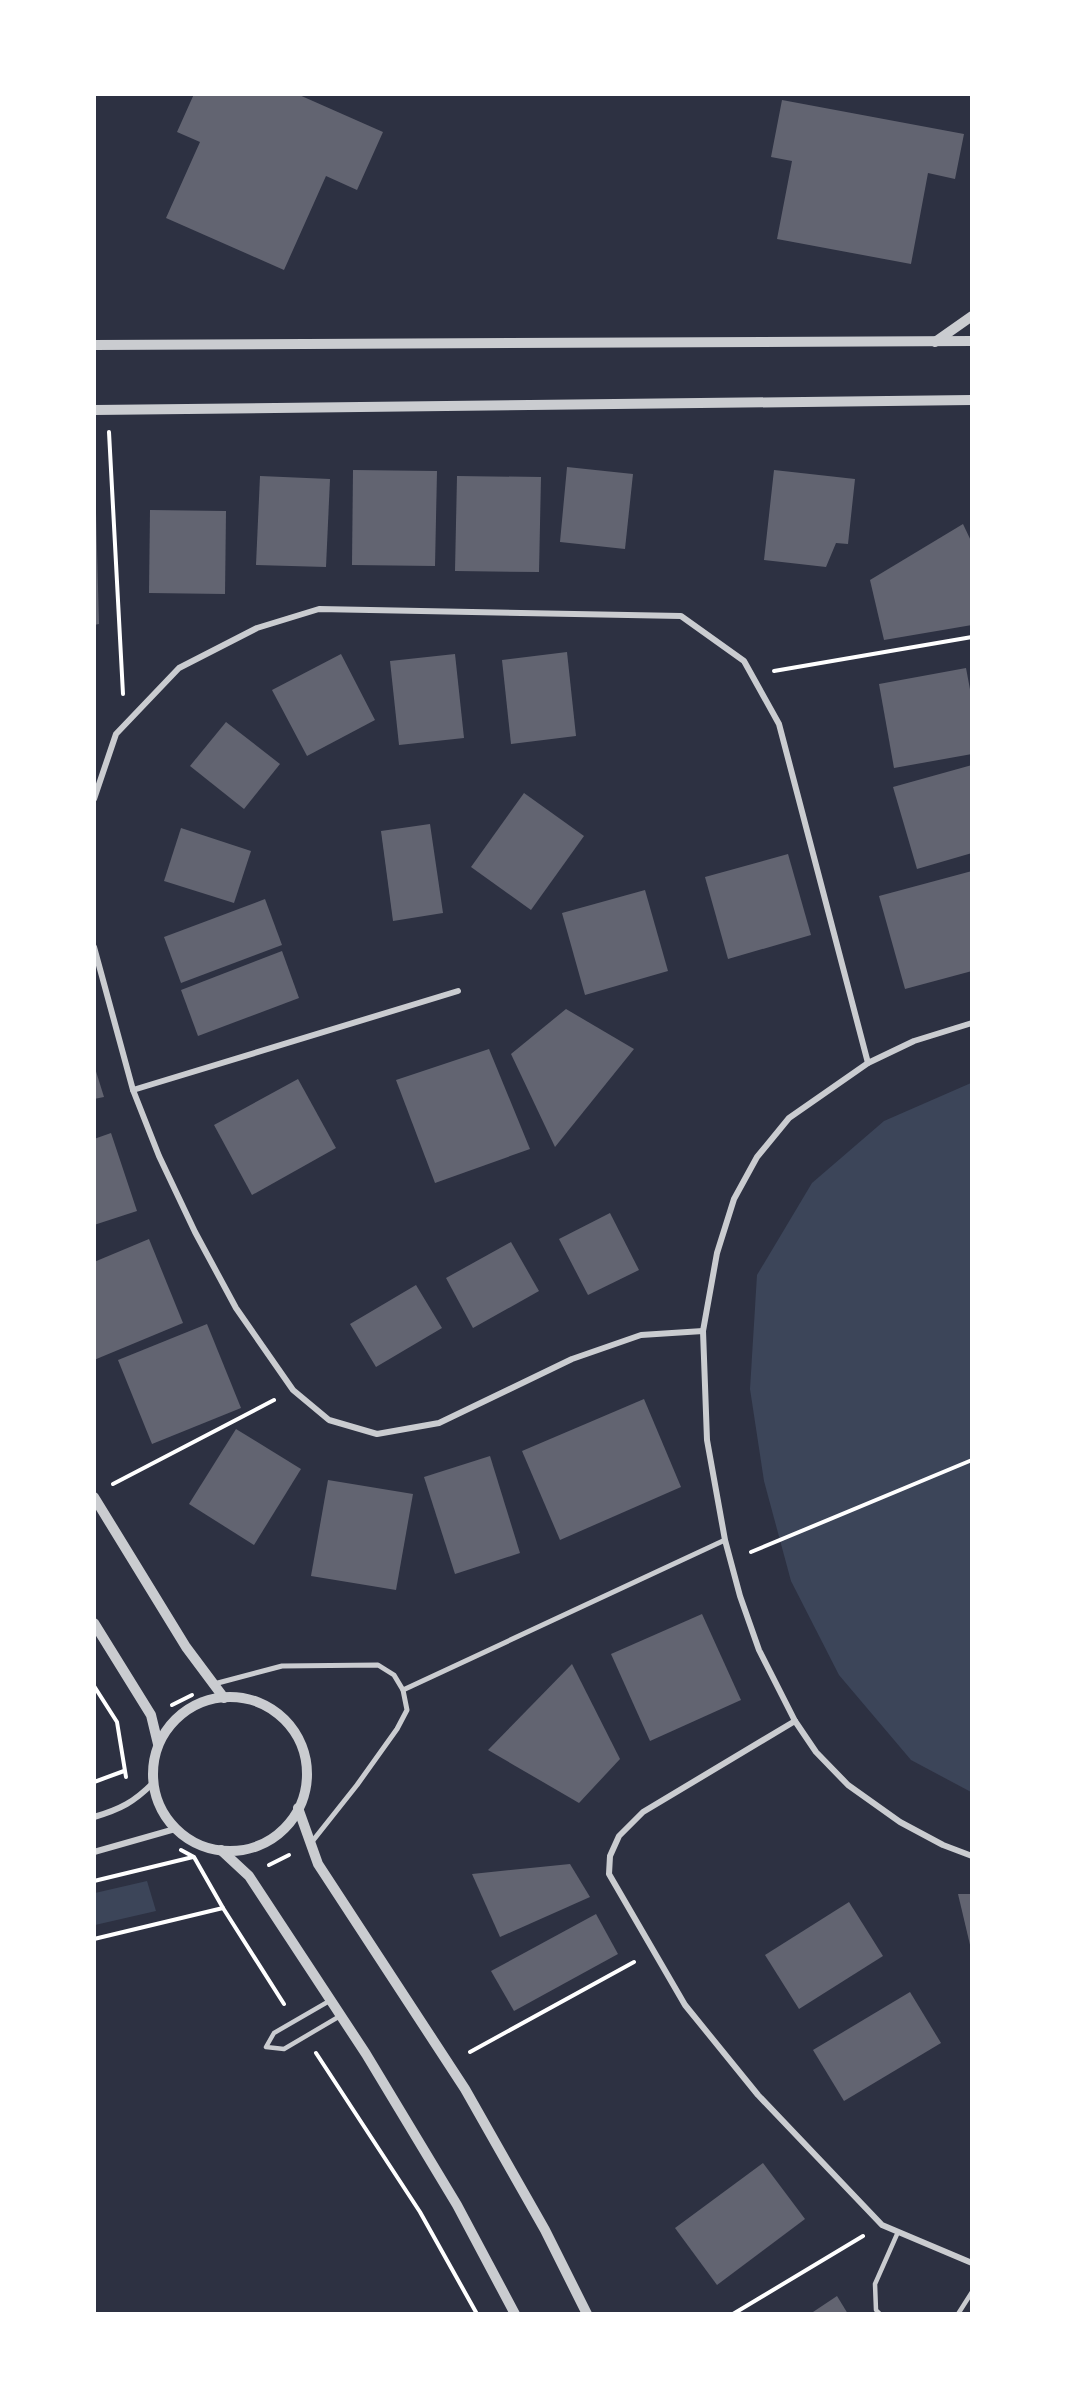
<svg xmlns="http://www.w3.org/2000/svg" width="1066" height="2408" font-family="'Roboto Serif',serif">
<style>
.green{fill:#3c4559}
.building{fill:#626471}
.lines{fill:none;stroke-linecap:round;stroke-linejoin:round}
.path{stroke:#fff;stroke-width:4}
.service{stroke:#caccd0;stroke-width:4.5}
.pedestrian{stroke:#caccd0;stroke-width:5}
.minor{stroke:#caccd0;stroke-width:6}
.tertiary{stroke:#caccd0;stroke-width:10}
</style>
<rect width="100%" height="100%" fill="#2d3142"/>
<g class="green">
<polygon points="971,1083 971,1792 911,1760 839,1675 791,1581 764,1481 750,1389 757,1275 812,1183 884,1121"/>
<polygon points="147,1881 156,1911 95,1925 95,1893"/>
</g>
<g class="building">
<polygon points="194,94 297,94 383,132 357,190 326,176 284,270 166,218 200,142 177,132"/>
<polygon points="782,100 964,134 955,179 928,173 911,264 777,239 792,161 771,157"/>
<polygon points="567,467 633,474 625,549 560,542"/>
<polygon points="353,470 437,471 435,566 352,565"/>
<polygon points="774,470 855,479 848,544 836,543 826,567 764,560"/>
<polygon points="260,476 330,479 326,567 256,565"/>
<polygon points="457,476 541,477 539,572 455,571"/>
<polygon points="150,510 226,511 225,594 149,593"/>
<polygon points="94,512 96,512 99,624 94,625"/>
<polygon points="963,524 972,543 972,625 884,640 870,580"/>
<polygon points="567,652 576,736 511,744 502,660"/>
<polygon points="341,654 375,720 307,756 272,690"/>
<polygon points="455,654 464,738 399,745 390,661"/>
<polygon points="966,668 972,700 972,754 894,768 879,684"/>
<polygon points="226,722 280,764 244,809 190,766"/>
<polygon points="972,765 972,853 917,869 893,787"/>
<polygon points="524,793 584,836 531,910 471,867"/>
<polygon points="430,824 443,913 393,921 381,831"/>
<polygon points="181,828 251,851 234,903 164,881"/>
<polygon points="788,854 811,935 728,959 705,877"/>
<polygon points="972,871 972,971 905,989 879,896"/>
<polygon points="645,890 668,971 585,995 562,913"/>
<polygon points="265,899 282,945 181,983 164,937"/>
<polygon points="282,951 299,998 198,1036 181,990"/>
<polygon points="566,1009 634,1049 555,1147 511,1054"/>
<polygon points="489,1049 530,1149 435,1183 396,1080"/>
<polygon points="94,1065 104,1097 94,1099"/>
<polygon points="298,1079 336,1148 252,1195 214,1125"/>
<polygon points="111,1133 137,1211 94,1225 94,1139"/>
<polygon points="610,1213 639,1270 588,1295 559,1239"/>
<polygon points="149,1239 183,1323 94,1360 94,1262"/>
<polygon points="511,1242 539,1291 473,1328 446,1278"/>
<polygon points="416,1285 442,1328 376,1367 350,1324"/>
<polygon points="207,1324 241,1408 152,1444 118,1360"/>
<polygon points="644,1399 681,1487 560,1540 522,1451"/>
<polygon points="236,1429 301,1469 254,1545 189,1504"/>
<polygon points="490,1456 520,1553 455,1574 424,1477"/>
<polygon points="328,1480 413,1494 396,1590 311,1576"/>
<polygon points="702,1614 741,1700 650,1741 611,1654"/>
<polygon points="572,1664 620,1759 579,1803 488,1750"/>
<polygon points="570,1864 590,1897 500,1937 472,1874"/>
<polygon points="958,1894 972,1894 972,1949 971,1949"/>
<polygon points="849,1902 883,1956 799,2009 765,1955"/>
<polygon points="596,1914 618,1954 514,2011 491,1971"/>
<polygon points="910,1992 941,2043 844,2101 813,2050"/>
<polygon points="763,2163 805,2219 717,2285 675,2228"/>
<polygon points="837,2296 848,2314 810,2314"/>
</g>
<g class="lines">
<g class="path">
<polyline points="109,432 123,694"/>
<polyline points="774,671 972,637"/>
<polyline points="113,1484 274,1400"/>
<polyline points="751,1552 972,1460"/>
<polyline points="94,1686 117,1722 126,1777"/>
<polyline points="172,1705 192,1695"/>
<polyline points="94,1782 124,1771"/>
<polyline points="181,1850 194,1857 223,1908 284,2004"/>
<polyline points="269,1865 289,1855"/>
<polyline points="94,1881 193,1857"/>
<polyline points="94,1939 223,1908"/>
<polyline points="470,2052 634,1962"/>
<polyline points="316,2053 420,2212 477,2314"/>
<polyline points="733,2314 863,2236"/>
</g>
<g class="service">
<polyline points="331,2000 274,2033 266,2047 284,2049 340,2016"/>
<polyline points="880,2314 876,2310 875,2284 898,2232"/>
<polyline points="958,2314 972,2292"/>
</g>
<g class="pedestrian">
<polyline points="214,1684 282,1666 378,1665 394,1675 403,1690 407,1710 397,1729 357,1785 311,1843"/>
<polyline points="403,1690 725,1540"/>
</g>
<g class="minor">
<polyline points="94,799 116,734 179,668 257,628 319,609 681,616 744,661 779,724 868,1063"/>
<polyline points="94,947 133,1090 159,1156 195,1232 236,1308 293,1390 329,1420 377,1434 439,1423 572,1359 641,1335 703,1331"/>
<polyline points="972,1023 914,1041 868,1063 789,1118 757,1157 734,1199 717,1253 703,1331 707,1440 725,1540 740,1596 759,1650 795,1721 816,1752 848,1785 900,1822 943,1845 972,1856"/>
<polyline points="133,1090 458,991"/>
<polyline points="795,1721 643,1812 619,1836 610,1856 609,1874 685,2005 758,2095 882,2225 972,2263"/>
<path d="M94 1817C121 1809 134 1802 153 1783"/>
<polyline points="94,1852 175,1829"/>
</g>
<g class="tertiary">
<polyline points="935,342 972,316"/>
<polyline points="94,345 972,341"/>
<polyline points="94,410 972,400"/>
<polyline points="94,1497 186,1647 224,1698"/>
<polyline points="94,1623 151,1715 158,1744"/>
<circle cx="230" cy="1774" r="77"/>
<polyline points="298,1808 318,1864 465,2089 545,2230 587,2314"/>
<polyline points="221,1850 249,1876 366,2054 457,2205 515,2314"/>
</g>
</g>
<rect width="1066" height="2408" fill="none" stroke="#ffffff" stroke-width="192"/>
</svg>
